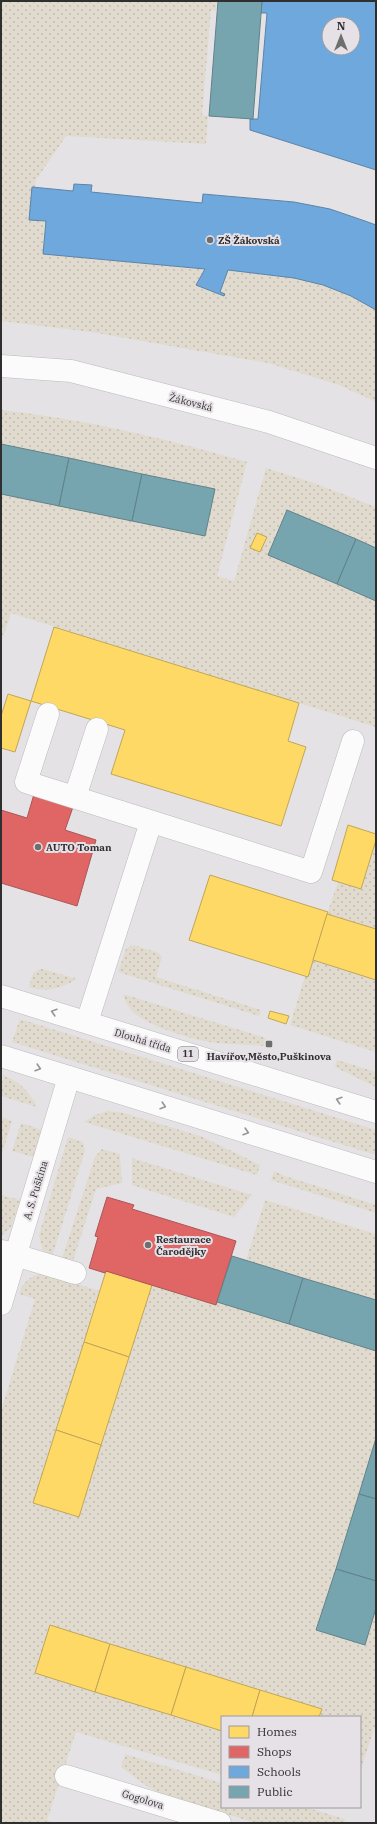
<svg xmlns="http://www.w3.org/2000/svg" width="377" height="1824" font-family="'IBM Plex Serif',serif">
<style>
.green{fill:url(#green-dots)}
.homes{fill:#ffd966;stroke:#c1a656}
.shops{fill:#e06666;stroke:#ab5656}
.schools{fill:#6fa8dc;stroke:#5c84a8;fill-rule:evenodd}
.public{fill:#76a5af;stroke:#618289}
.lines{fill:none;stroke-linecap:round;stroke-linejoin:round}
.minor-casing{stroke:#bbb9bc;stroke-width:23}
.major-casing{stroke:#bbb9bc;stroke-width:23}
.minor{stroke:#fbfbfb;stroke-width:22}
.major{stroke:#fbfbfb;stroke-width:22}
.oneway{stroke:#969596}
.poi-dot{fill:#6f6e6f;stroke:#e6e1e6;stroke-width:1.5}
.labels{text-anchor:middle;stroke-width:4;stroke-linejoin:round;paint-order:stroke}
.shield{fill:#e6e1e6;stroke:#676467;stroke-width:1}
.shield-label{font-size:9px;font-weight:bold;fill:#302f30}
.poi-label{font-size:10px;font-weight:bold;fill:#302f30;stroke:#e6e1e6;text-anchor:start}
.street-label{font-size:10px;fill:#302f30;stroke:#e6e1e6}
</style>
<defs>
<pattern id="green-dots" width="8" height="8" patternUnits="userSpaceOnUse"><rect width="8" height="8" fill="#e0dbce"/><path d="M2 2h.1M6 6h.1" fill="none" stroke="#c0bcb1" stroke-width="1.8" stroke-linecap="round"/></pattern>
</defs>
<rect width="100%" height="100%" fill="#e5e2e5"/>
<g class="green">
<path d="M1 1H217L216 11 211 10 202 115 208 116 206 144 66 136 36 180 35 187H32L29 219 46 221 44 254 205 269 197 285 224 296 225 294 220 292 228 270C260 274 292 275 323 285 342 291 359 300 376 310V402L339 385 268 363 91 332 1 321Z"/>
<path d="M1 410C85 419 167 439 247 462L217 576 234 581 266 468 314 483 376 507V727L11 613 1 643Z"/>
<polygon points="376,840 376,929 327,914 338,882 361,889"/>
<polygon points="133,945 159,953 162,957 156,977 261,1010 259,1016 118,972 126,949"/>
<polygon points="313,960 376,980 376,1052 290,1025 305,976 308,977"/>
<path d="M40 969H43L77 979C62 988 46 993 29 987L33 973Z"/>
<path d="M123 994 266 1038 264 1046C244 1044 224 1045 205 1041 187 1038 143 1024 131 1010 127 1005 125 1000 123 994Z"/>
<polygon points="20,1019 376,1130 376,1155 12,1042"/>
<polygon points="337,1060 376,1072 376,1087 335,1067"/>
<path d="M3 1075C19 1081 29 1091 37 1107L1 1096Z"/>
<polygon points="108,1111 124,1113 203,1137 260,1165 257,1175 84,1122 95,1115"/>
<polygon points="1,1117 12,1121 1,1157"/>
<polygon points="21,1123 42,1130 33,1157 12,1151"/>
<polygon points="68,1137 83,1142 85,1151 52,1257 42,1249 39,1235"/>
<polygon points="102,1149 120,1154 122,1183 96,1189 72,1264 61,1261 95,1157"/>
<polygon points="132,1158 252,1195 234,1217 132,1185"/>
<polygon points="274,1171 285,1176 376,1205 376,1213 271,1180"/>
<polygon points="1,1195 20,1200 11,1227 1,1236"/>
<polygon points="265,1200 376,1234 376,1300 246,1260"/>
<path d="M43 1273 100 1291 33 1503 78 1517 152 1285 216 1305 217 1302 376 1351V1723L360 1772V1717H222V1775L76 1732 47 1820 54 1823H1V1411L35 1299 19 1294C23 1282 30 1276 43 1273Z"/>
<polygon points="125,1754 222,1783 222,1807 305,1807 345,1819 344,1823 256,1823 164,1795 148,1787 121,1767"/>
</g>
<g class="homes">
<polygon points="257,533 267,537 260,552 250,548"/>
<polygon points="54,627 299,703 288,741 306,747 281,826 111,774 125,730 31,701"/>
<polygon points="8,694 31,701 15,752 1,748 1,716"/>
<polygon points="348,825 376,834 376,840 361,889 332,880"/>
<polygon points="210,875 328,912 308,977 189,940"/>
<polygon points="327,914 376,929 376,980 313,960"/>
<polygon points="270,1011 289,1016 286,1024 268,1018"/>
<polygon points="106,1271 152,1285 129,1357 84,1342"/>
<polygon points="84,1342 129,1357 101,1445 56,1430"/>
<polygon points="56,1430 101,1445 79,1517 33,1503"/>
<polygon points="50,1625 110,1644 95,1692 35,1673"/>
<polygon points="110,1644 186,1667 171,1715 95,1692"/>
<polygon points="186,1667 260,1690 252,1717 222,1717 222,1731 171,1715"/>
<polygon points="260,1690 322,1709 319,1717 252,1717"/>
</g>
<g class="shops">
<polygon points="34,794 73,807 65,830 96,840 77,906 1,883 1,810 27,818"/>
<polygon points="107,1197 134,1205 132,1209 236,1241 216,1305 106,1271 105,1273 89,1268 98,1237 95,1236"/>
</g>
<g class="schools">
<path d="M262 1H376V170L250 130V119H258L267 13H261ZM329 24H353V48H329Z"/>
<polygon points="74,184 92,185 91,192 202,203 203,194 294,202 330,209 365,221 376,225 376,310 351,296 323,285 294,278 228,270 220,292 225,294 224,296 196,285 205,269 43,254 46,221 29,220 32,187 73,191"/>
</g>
<g class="public">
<polygon points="218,1 262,1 253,119 209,116"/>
<polygon points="1,444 69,458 59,506 1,494"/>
<polygon points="69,458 142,474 132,521 59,506"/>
<polygon points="142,474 215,489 205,536 132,521"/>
<polygon points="287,510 356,539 337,584 268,555"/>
<polygon points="356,539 376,548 376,601 337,584"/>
<polygon points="232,1256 303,1278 289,1324 217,1302"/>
<polygon points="303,1278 376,1300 376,1351 289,1324"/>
<polygon points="376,1438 376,1499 359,1494"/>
<polygon points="359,1494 376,1499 376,1581 336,1569"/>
<polygon points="336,1569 376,1581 376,1608 365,1645 316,1630"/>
</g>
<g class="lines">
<defs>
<g id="minor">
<polyline points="1,366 71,371 269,422 376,458"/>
<polyline points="48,714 26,782 311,872 353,741"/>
<polyline points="75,797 97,729"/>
<polyline points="87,1022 151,822"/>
<polyline points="2,1251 75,1273"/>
<polyline points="1,1304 69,1077"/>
<polyline points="66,1776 220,1823"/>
</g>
<g id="major">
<polyline points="1,996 376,1112"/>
<polyline points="1,1056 376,1172"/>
</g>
</defs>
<use href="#minor" class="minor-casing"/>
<use href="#major" class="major-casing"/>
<use href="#minor" class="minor"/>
<use href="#major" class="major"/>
</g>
<defs><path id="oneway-chevron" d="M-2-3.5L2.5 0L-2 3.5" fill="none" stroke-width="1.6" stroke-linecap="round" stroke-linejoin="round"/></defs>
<g class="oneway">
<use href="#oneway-chevron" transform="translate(54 1012) rotate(-163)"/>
<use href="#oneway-chevron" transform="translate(38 1068) rotate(17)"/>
<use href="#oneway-chevron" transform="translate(339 1100) rotate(-163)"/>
<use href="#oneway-chevron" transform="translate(163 1106) rotate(17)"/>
<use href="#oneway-chevron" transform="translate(246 1132) rotate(17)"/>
</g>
<g class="poi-dot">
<circle cx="210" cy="240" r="4"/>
<circle cx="38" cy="847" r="4"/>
<rect x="265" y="1040" width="8" height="8" rx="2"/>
<circle cx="148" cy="1245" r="4"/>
</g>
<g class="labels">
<rect class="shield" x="178" y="1047" width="20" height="14" rx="3"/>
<g class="shield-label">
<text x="188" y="1057">11</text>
</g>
<g class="poi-label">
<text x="218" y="244">ZŠ Žákovská</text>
<text x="46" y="851">AUTO Toman</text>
<text x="269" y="1060" text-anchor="middle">Havířov,Město,Puškinova</text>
<text x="156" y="1243">Restaurace<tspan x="156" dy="12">Čarodějky</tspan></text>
</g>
<g class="street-label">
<text transform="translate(191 402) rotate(14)" y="4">Žákovská</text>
<text transform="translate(143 1040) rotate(17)" y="4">Dlouhá třída</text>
<text transform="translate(35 1190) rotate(-73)" y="4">A. S. Puškina</text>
<text transform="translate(143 1799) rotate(17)" y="4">Gogolova</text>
</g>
</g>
<rect width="377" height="1824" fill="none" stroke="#302f30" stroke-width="4"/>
<rect x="221" y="1716" width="140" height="92" fill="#e6e1e6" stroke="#9d9a9d"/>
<rect x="229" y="1726" width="20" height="12" fill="#ffd966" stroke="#9d9a9d"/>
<text x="257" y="1736" font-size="12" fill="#302f30">Homes</text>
<rect x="229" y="1746" width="20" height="12" fill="#e06666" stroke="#9d9a9d"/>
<text x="257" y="1756" font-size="12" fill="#302f30">Shops</text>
<rect x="229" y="1766" width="20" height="12" fill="#6fa8dc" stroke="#9d9a9d"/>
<text x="257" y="1776" font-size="12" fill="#302f30">Schools</text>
<rect x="229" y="1786" width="20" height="12" fill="#76a5af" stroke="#9d9a9d"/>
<text x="257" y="1796" font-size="12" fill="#302f30">Public</text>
<g transform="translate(341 36)"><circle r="19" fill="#e6e1e6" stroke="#9d9a9d"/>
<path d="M0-3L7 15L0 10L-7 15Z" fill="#6f6e6f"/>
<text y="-6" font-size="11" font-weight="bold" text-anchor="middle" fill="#302f30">N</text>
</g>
</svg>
